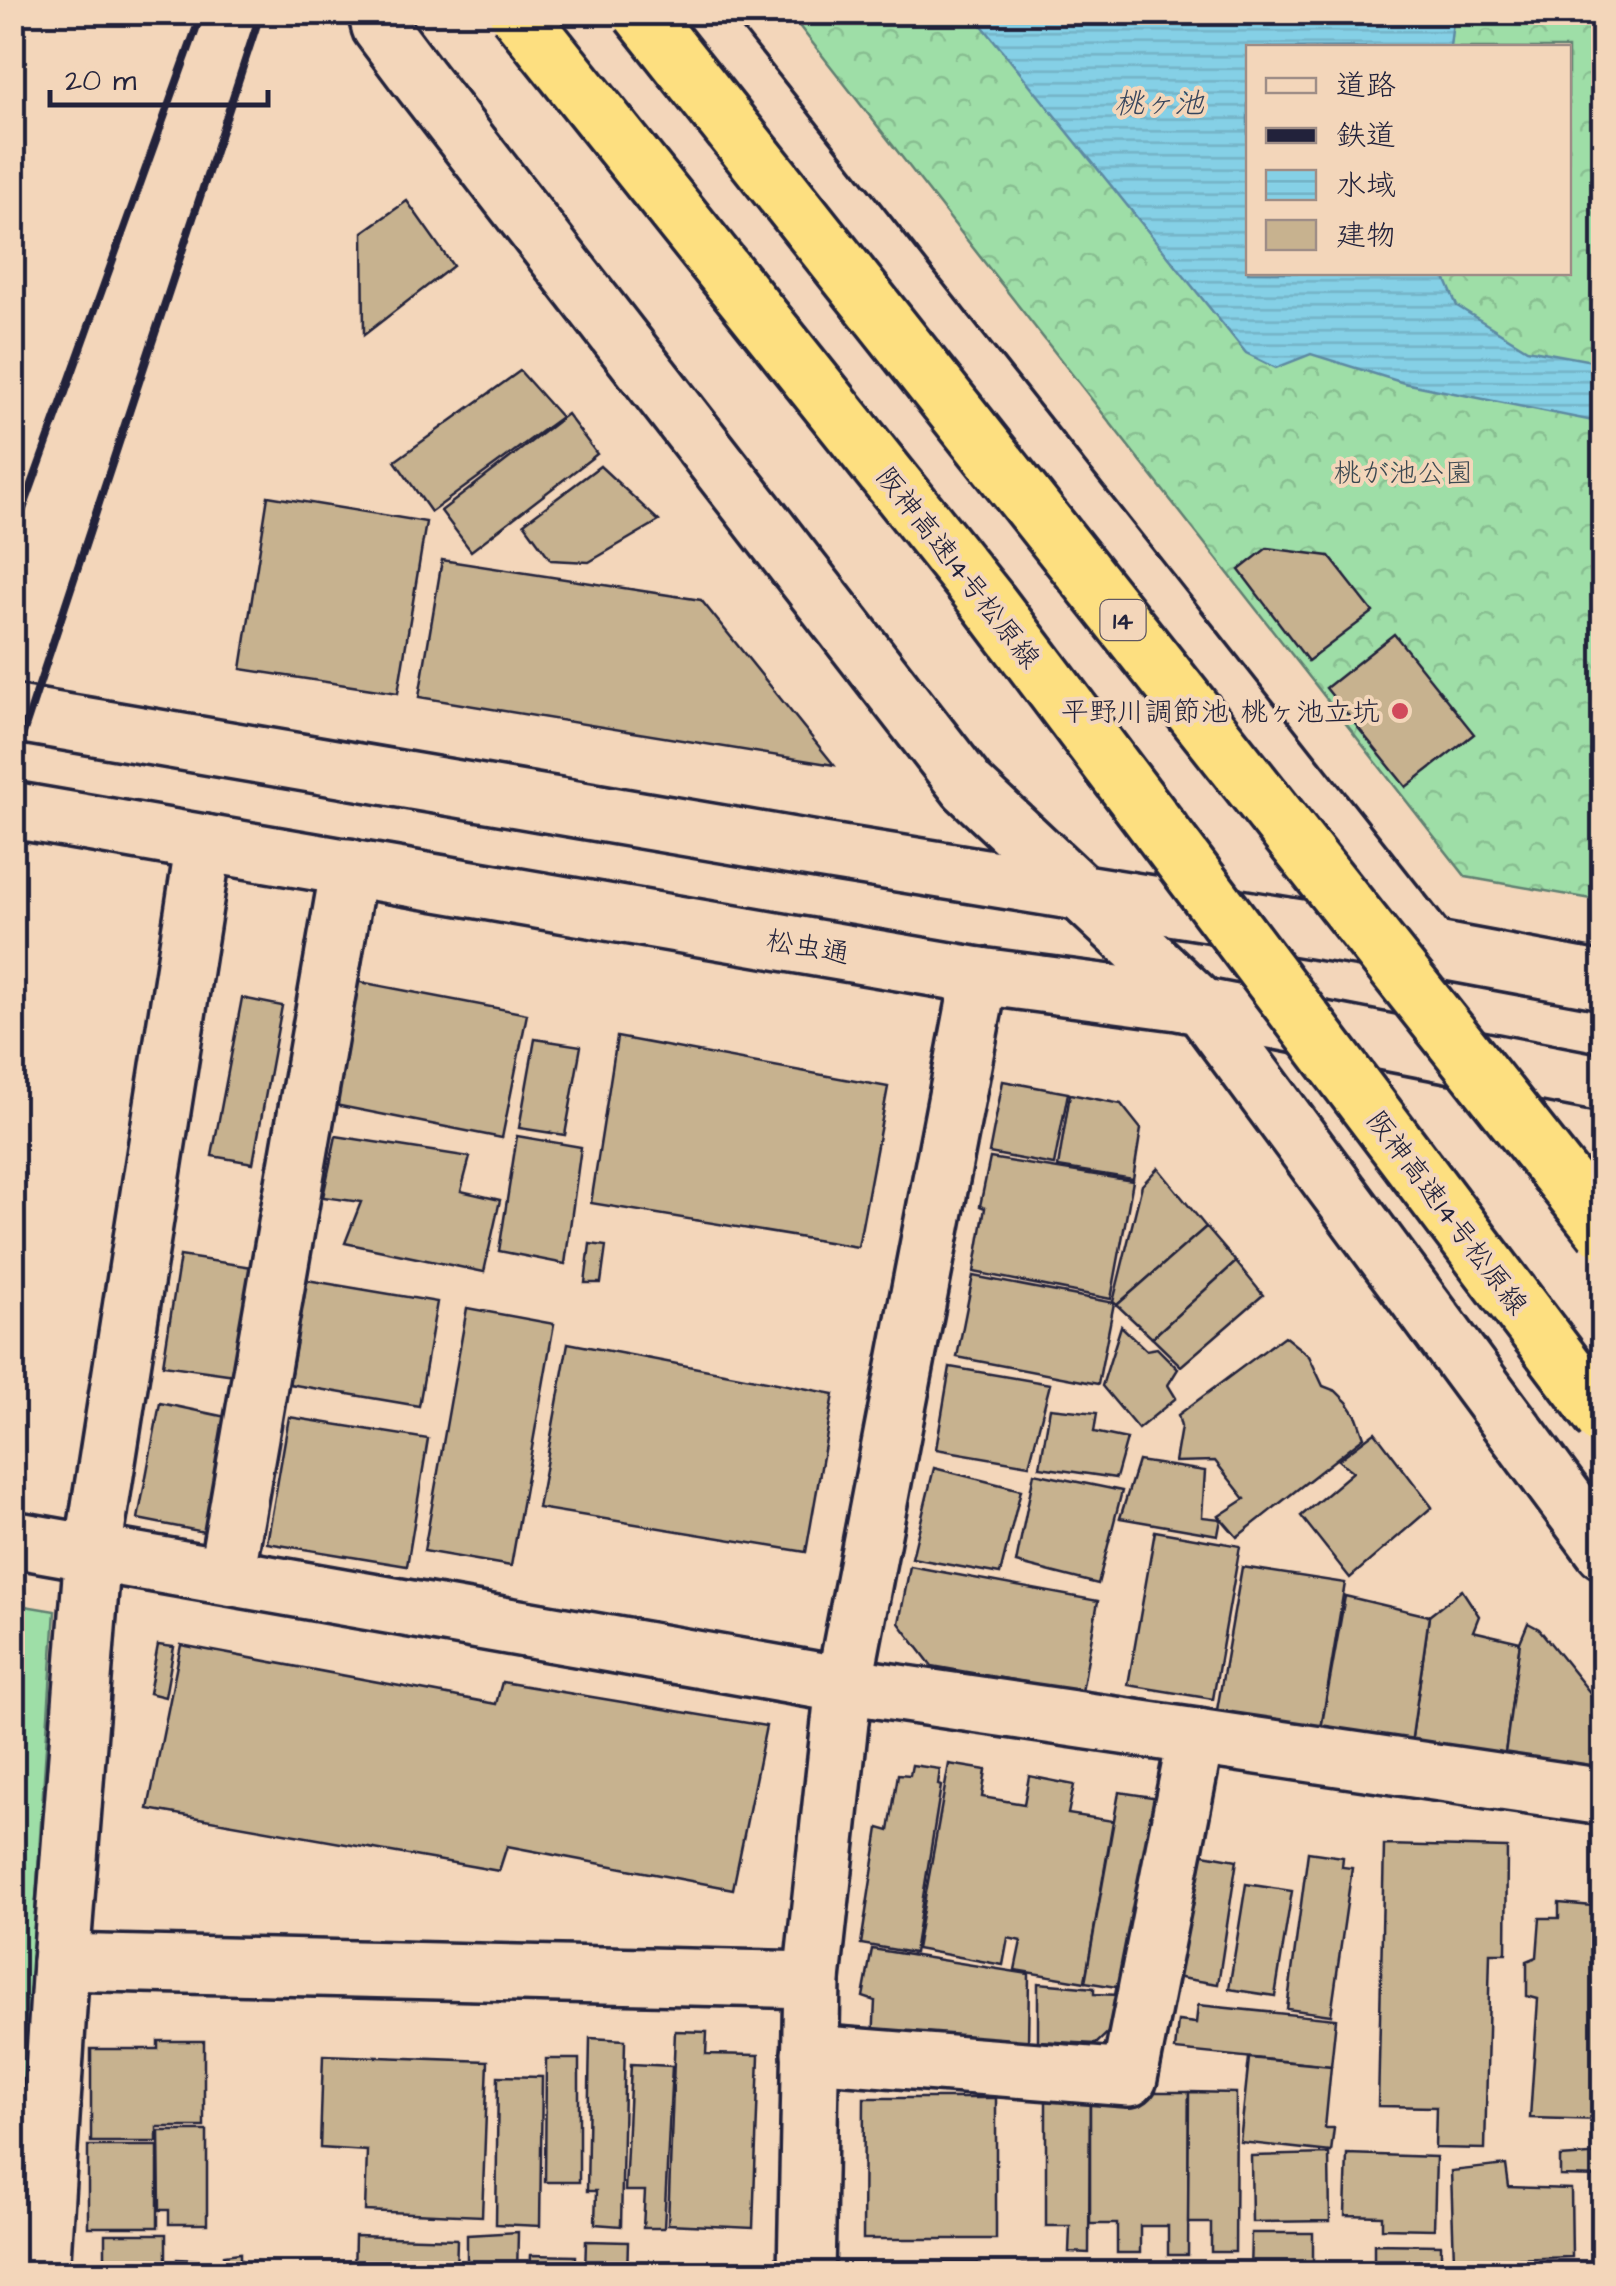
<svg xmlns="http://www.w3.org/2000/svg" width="1616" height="2286" font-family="'Architects Daughter','Klee One',sans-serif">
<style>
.grass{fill:#9edea7;stroke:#608071;stroke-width:2.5}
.forest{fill:url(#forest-crowns);stroke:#608071;stroke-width:2.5;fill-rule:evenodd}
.water{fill:url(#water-rules);stroke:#5d8aa2;stroke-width:2.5}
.building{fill:#c7b28f;stroke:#22223b;stroke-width:2.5}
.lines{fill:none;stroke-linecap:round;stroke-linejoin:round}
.street-casing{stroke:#22223b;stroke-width:62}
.secondary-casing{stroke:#22223b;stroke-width:62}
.street{stroke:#f3d6ba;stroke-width:55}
.secondary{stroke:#f3d6ba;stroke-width:55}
.rail{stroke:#22223b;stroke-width:8}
.highway-bridge-casing{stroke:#22223b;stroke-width:62;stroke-linecap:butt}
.highway-bridge{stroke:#fddf80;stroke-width:55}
.poi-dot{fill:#d1495b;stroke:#f3d6ba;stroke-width:4}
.labels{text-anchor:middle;stroke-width:8;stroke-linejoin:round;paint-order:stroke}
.shield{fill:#f3d6ba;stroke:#615861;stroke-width:2.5}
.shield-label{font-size:25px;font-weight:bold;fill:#22223b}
.park-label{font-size:28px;fill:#3b4851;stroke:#f3d6ba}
.street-label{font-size:28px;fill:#22223b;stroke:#f3d6ba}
.poi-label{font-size:28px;fill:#22223b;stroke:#f3d6ba;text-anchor:end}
.water-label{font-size:30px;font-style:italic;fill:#36455d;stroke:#f3d6ba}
</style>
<defs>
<pattern id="forest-crowns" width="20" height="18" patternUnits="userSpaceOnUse" patternTransform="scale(2.5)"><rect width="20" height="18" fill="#9edea7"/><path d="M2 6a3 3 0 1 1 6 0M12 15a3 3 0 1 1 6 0" fill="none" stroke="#88be91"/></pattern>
<pattern id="water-rules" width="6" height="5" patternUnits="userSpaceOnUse" patternTransform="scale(2.5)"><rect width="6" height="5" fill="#85d0e6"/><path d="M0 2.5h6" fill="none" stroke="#73b2c6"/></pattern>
</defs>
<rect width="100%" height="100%" fill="#f3d6ba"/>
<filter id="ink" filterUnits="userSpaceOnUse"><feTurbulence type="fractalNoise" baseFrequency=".01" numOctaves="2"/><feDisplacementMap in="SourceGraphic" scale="20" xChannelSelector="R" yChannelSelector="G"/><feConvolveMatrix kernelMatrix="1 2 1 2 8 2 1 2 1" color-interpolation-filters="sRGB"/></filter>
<g filter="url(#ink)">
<polygon class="grass" points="13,1604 55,1611 13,2246 12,1604"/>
<path class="forest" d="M789 13H1603V901L1466 877ZM1248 48H1568V272H1248Z"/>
<polygon class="water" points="972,13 1454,13 1450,47 1248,48 1248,272 1443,273 1457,306 1527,349 1603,363 1603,423 1404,383 1311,354 1276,368 1246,353"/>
<g class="building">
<polygon points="407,201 453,266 364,335 363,232"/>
<polygon points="520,371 561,417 431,512 395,461"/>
<polygon points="567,414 597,454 471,551 441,511"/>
<polygon points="600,466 659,521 589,562 551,560 524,523"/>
<polygon points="268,496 426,522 398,693 241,669"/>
<polygon points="1267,548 1329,556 1373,612 1308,661 1239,570"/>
<polygon points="442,560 701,600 834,765 419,697"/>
<polygon points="1394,634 1474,734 1406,787 1326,688"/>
<polygon points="355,981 527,1014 502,1138 330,1104"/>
<polygon points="242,998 282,1006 253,1163 212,1156"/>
<polygon points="617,1037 888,1087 858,1247 591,1203"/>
<polygon points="535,1039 581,1046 565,1135 519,1128"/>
<polygon points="1003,1081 1068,1093 1054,1165 989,1153"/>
<polygon points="1070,1094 1121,1104 1141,1129 1133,1179 1058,1167"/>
<polygon points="336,1136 470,1157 461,1191 500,1200 484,1272 345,1243 361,1202 323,1197"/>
<polygon points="517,1136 581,1147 565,1264 499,1251"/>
<polygon points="990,1158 1133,1181 1111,1299 974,1272 985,1208 980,1206"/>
<polygon points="1158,1168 1206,1227 1117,1305 1113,1302 1142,1185"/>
<polygon points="1206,1227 1236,1262 1152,1338 1117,1305"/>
<polygon points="590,1244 606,1246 601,1283 585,1283"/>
<polygon points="180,1256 252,1267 235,1375 163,1365"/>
<polygon points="1236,1262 1263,1295 1181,1366 1152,1338"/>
<polygon points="973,1276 1114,1303 1098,1384 957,1357"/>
<polygon points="307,1280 437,1302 419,1406 289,1384"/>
<polygon points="467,1308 554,1324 511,1566 424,1551"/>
<polygon points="1121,1326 1146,1350 1157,1348 1178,1369 1168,1385 1176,1398 1138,1429 1102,1386"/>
<polygon points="1284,1336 1309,1356 1323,1386 1336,1391 1347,1402 1357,1417 1364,1437 1237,1537 1219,1516 1245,1499 1215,1461 1175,1462 1181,1427 1178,1415"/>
<polygon points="568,1343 834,1394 806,1552 538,1508"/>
<polygon points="950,1367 1050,1384 1029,1465 936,1449"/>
<polygon points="160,1403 226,1417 204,1532 138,1519"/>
<polygon points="1050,1408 1097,1413 1094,1432 1127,1439 1116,1478 1040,1467"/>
<polygon points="289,1417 428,1439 407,1566 267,1543"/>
<polygon points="1375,1432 1432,1507 1350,1578 1301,1516 1353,1472 1338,1460"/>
<polygon points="1138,1461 1205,1471 1202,1517 1221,1519 1218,1535 1120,1518"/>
<polygon points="934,1468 1021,1490 1000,1574 912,1558"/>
<polygon points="1034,1473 1122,1491 1098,1584 1016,1563"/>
<polygon points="1155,1531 1240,1546 1213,1699 1128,1685"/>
<polygon points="910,1566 1098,1601 1082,1692 932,1666 899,1623"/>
<polygon points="1242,1567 1345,1583 1321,1729 1217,1710"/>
<polygon points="1462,1590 1479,1616 1473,1631 1520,1642 1504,1761 1411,1744 1429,1616"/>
<polygon points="1345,1596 1429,1616 1411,1744 1321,1729"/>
<polygon points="1528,1623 1539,1629 1604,1710 1604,1777 1504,1761 1520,1642"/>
<polygon points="158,1645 174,1647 165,1697 149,1693"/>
<polygon points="181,1645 496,1704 502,1682 766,1726 733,1889 507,1846 499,1871 148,1809"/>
<polygon points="949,1764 986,1770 982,1797 1024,1804 1029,1776 1074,1785 1068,1814 1113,1821 1085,1982 1015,1970 1021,1941 1008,1938 1003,1965 916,1949"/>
<polygon points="912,1765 940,1769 938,1785 941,1786 914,1953 861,1944 879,1828 889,1831 898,1774 910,1775"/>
<polygon points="1119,1792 1159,1798 1129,1989 1085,1982"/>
<polygon points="1384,1845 1507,1848 1506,1953 1490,1953 1485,2149 1435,2148 1436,2107 1378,2106"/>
<polygon points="1193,1852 1237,1860 1218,1984 1174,1977"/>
<polygon points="1308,1852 1343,1857 1342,1867 1352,1868 1331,2015 1287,2009"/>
<polygon points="1246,1884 1292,1891 1275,1996 1229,1989"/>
<polygon points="1559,1903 1604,1907 1604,2120 1530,2118 1538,1999 1527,1996 1527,1961 1537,1957 1540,1918 1559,1918"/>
<polygon points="872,1949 1029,1974 1028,2047 873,2041 875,2001 863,1997"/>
<polygon points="1038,1983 1094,1988 1094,1994 1121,1995 1117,2024 1096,2044 1038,2041"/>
<polygon points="1198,2005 1336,2019 1331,2066 1175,2050 1178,2021 1196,2023"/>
<polygon points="675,2031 707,2032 706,2054 759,2055 753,2228 668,2224"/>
<polygon points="590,2038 625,2040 621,2226 595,2224 596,2191 587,2191"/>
<polygon points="158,2041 204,2041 204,2127 157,2127 157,2142 91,2142 91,2049 158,2049"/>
<polygon points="323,2055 488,2061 482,2216 365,2211 367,2151 320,2148"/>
<polygon points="1249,2058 1331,2066 1325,2128 1334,2128 1331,2152 1240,2142"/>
<polygon points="546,2059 579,2059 579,2182 545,2182"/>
<polygon points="631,2064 672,2066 664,2228 643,2228 645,2191 625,2191"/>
<polygon points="498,2076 542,2077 540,2226 496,2224"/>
<polygon points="1046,2092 1090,2092 1089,2253 1069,2252 1070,2226 1046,2226"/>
<polygon points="1090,2092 1189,2092 1188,2255 1168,2255 1168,2226 1140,2226 1140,2253 1117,2253 1117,2224 1090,2224"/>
<polygon points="1189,2092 1236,2093 1235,2252 1211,2252 1211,2223 1188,2223"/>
<polygon points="864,2098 996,2098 996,2239 863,2239"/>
<polygon points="159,2131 207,2131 207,2224 169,2224 169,2210 160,2210"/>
<rect x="88" y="2146" width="70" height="81"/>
<polygon points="1329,2154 1330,2221 1252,2222 1251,2156"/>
<polygon points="1347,2154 1436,2157 1434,2229 1382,2228 1382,2216 1345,2215"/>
<polygon points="1604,2154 1604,2177 1560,2176 1560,2157"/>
<polygon points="1506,2165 1509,2187 1571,2189 1572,2257 1454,2261 1451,2171"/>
<polygon points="518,2232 517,2274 467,2274 467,2235"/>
<polygon points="1251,2233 1313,2233 1313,2274 1250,2274"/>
<rect x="105" y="2234" width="61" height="40"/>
<polygon points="355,2236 457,2239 456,2274 354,2274"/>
<polygon points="586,2241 628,2242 627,2274 585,2274"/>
<polygon points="1374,2244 1441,2245 1441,2274 1374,2274"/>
<polygon points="240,2253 240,2274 224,2274 224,2255"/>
<polygon points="531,2255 576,2256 575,2274 530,2274"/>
<polygon points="177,2259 217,2261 216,2274 176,2274"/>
<rect x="943" y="2262" width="35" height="12"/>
<rect x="846" y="2263" width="54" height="11"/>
<rect x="907" y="2264" width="31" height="10"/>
<rect x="1022" y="2265" width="26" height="9"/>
<polygon points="1200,2265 1246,2267 1245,2274 1199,2274"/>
<polygon points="1549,2267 1585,2268 1585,2274 1549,2274"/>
<rect x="983" y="2268" width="33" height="6"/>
<polygon points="1465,2268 1500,2269 1500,2274 1465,2274"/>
</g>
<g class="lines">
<defs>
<g id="street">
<polyline points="376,12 380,27 416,75 968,787 1202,1007 1604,1551"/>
<polyline points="692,12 1431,949"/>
<polyline points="12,1539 844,1685 980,976"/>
<polyline points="226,1575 349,867"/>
<polyline points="61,1962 812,1980"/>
<polyline points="810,2053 1129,2078 1196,1737"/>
<polyline points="41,2274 61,1962 93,1551 204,843"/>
</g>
<g id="secondary">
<polyline points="12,713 823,851 1431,949 1604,981"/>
<polyline points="12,810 980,976 1178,1002 1604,1084"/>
<polyline points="806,2274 812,1980 844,1685 1604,1797"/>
</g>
</defs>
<use href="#street" class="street-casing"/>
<use href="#secondary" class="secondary-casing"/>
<use href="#street" class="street"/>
<use href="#secondary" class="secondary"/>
<g class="rail">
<polyline points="12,540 202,12"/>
<polyline points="12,767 261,12"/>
</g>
<defs>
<g id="highway-bridge">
<polyline points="517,12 989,603 1604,1419"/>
<polyline points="640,12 1604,1230"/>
</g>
</defs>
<use href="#highway-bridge" class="highway-bridge-casing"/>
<use href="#highway-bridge" class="highway-bridge"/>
</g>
</g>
<circle class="poi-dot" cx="1400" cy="711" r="10"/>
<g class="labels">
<rect class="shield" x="1100.5" y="600" width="45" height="40" rx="8"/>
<g class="shield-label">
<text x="1123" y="629">14</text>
</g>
<g class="park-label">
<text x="1403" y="482">桃が池公園</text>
</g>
<g class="street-label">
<text transform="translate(959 567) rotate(52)" y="10">阪神高速14号松原線</text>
<text transform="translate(808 946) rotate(10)" y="10">松虫通</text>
<text transform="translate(1448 1212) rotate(53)" y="10">阪神高速14号松原線</text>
</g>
<g class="poi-label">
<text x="1380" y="721">平野川調節池 桃ヶ池立坑</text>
</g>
<g class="water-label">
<text x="1159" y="113">桃ヶ池</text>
</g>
</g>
<rect width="1616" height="2286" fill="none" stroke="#f3d6ba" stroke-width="50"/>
<rect x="25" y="25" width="1566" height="2236" fill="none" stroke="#22223b" stroke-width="4" filter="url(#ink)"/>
<rect x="1246" y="45" width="325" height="230" fill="#f3d6ba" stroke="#9f8e87" stroke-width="2.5"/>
<rect x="1266" y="78" width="50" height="15" fill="#f3d6ba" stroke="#9f8e87" stroke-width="2.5"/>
<text x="1336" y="95" font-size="30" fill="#22223b">道路</text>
<rect x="1266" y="128" width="50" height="15" fill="#22223b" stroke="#9f8e87" stroke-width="2.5"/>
<text x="1336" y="145" font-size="30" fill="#22223b">鉄道</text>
<rect x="1266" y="170" width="50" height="30" fill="url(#water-rules)" stroke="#9f8e87" stroke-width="2.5"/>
<text x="1336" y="195" font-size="30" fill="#22223b">水域</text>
<rect x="1266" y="220" width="50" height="30" fill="#c7b28f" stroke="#9f8e87" stroke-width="2.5"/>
<text x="1336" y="245" font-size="30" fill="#22223b">建物</text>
<path d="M50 90v15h218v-15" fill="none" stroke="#22223b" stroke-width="5"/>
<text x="65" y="90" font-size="30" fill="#22223b" stroke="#f3d6ba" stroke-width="8" paint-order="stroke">20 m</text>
</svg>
